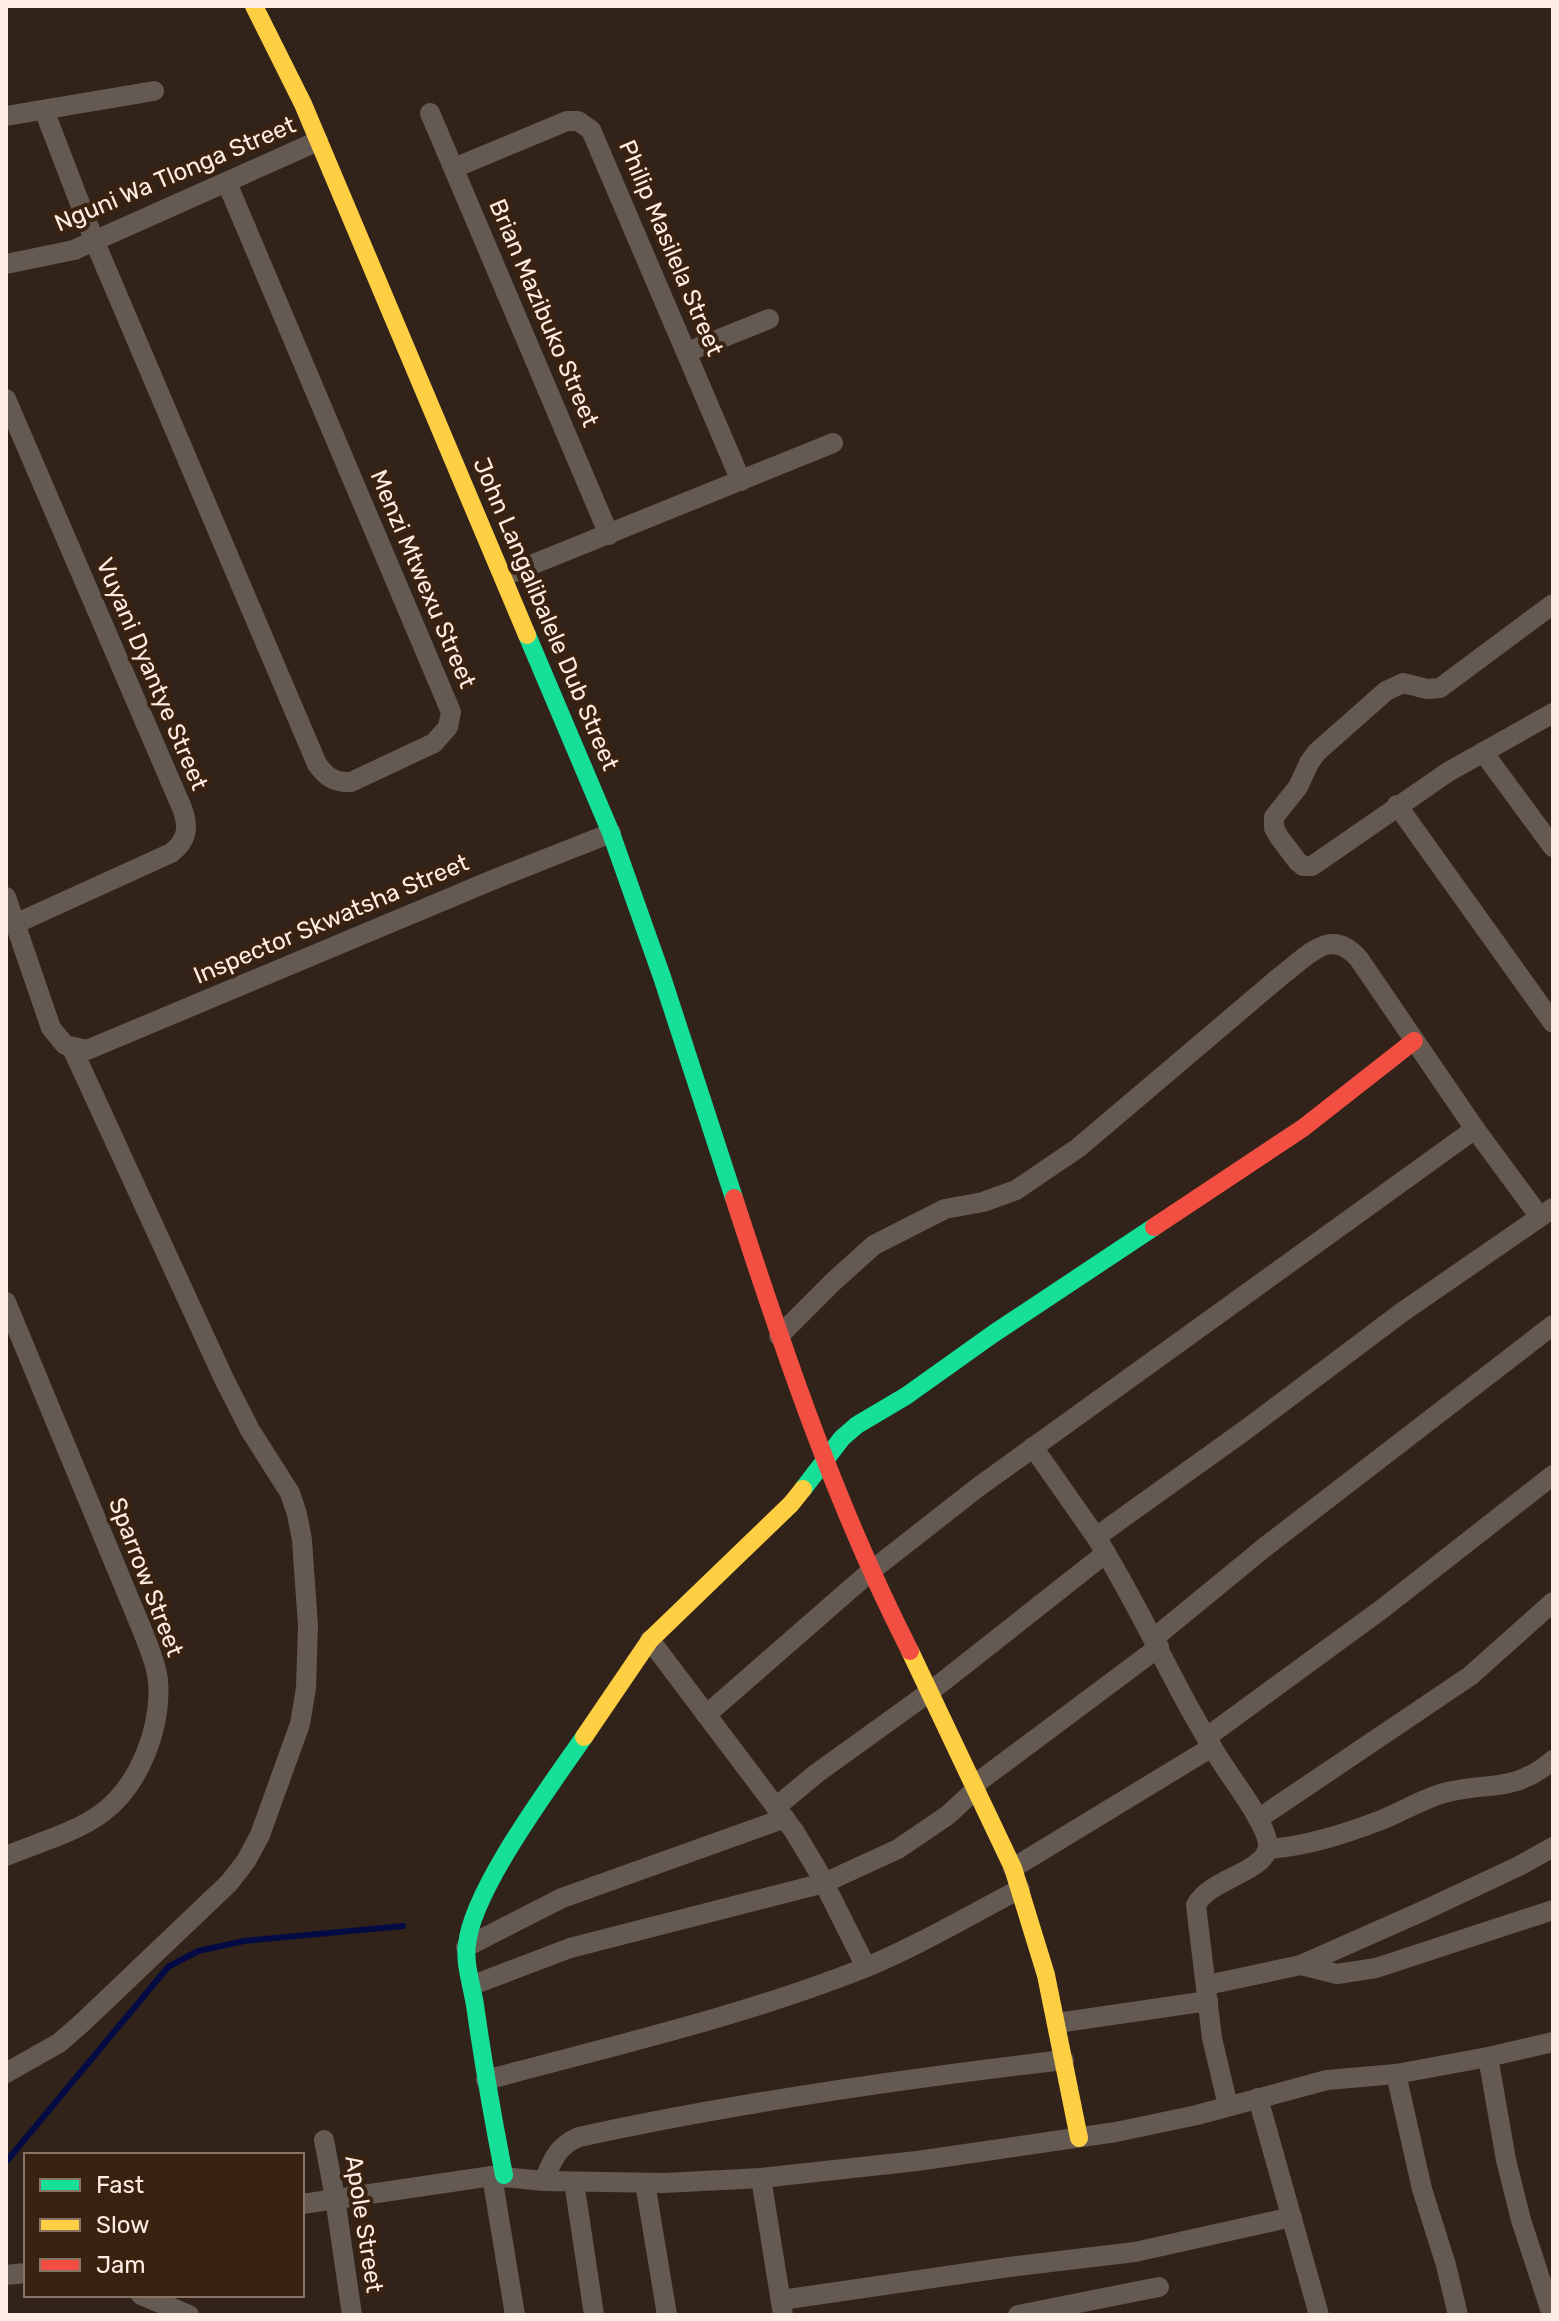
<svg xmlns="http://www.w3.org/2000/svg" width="1559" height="2321" font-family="Rubik,sans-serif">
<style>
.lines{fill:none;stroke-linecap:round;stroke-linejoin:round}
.stream{stroke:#040b44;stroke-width:6}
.street{stroke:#645a52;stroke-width:20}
.fast{stroke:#16e098;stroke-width:18}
.slow{stroke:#ffcf43;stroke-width:18}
.jam{stroke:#f24e42;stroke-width:18}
.labels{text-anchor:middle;stroke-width:8;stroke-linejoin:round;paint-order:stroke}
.street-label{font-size:24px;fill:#feede3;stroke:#3a2211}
</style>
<rect width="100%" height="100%" fill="#31231a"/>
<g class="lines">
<polyline class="stream" points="6,2162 168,1967 198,1951 244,1941 403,1926"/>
<g class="street">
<path d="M44 110 94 240 317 764C326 777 335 783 351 782L434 743 448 727 451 712 227 183"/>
<polyline points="430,113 609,535"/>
<polyline points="6,116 154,91"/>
<polyline points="454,168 567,121 578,121 591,130 741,481"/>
<polyline points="6,264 74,250 318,141"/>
<polyline points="687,352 769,319"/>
<path d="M6 399 182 808C189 827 188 840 171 853L15 924"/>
<polyline points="504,576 833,443"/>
<polyline points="1553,604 1440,688 1427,689 1403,683 1386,691 1317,752 1309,763 1298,787 1274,817 1274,828 1279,837 1298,862 1303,866 1312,866 1448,772 1553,713"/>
<polyline points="1483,752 1553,847"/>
<polyline points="1397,805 1553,1023"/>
<polyline points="6,897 51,1028 65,1045 87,1050 495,879 611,833"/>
<path d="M6 1302 143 1632C149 1648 156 1663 158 1680 162 1726 140 1785 102 1813 75 1833 37 1843 6 1856"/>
<path d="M779 1336 834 1281 874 1245 945 1209 983 1202 1016 1190 1078 1148 1282 975C1309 955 1331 926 1359 959L1475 1129 1540 1217"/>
<polyline points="1033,1447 1096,1537 1244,1431 1401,1313 1553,1208"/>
<path d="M1096 1537C1143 1611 1176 1693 1224 1766 1234 1782 1274 1833 1267 1851 1259 1873 1209 1880 1196 1905L1212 2038 1228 2106"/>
<polyline points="1154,1638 1265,1547 1553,1325"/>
<polyline points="650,1640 794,1831 818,1871 866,1967"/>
<polyline points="706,1715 871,1571 977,1488 1475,1129"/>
<polyline points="1207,1737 1382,1609 1553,1475"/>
<polyline points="974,1785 1159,1647"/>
<polyline points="776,1807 817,1773 931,1691 1106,1553"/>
<polyline points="1258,1819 1470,1676 1553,1602"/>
<path d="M1268 1849C1308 1846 1345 1834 1381 1820 1402 1812 1422 1799 1444 1793 1488 1781 1513 1794 1553 1760"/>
<polyline points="1013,1868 1212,1747"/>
<polyline points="466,1947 562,1898 785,1818"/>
<polyline points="1301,1965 1337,1974 1376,1968 1553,1910"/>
<polyline points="473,1985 570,1948 824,1883 898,1849 948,1815 976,1789"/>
<polyline points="1207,1985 1301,1965 1423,1911 1519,1866 1553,1847"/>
<polyline points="1057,2023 1208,2001"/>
<polyline points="1488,2057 1506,2160 1521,2220 1552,2315"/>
<polyline points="6,2073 59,2043 82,2023 229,1883 246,1861 260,1835 300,1724 306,1688 308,1626 302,1540 297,1514 290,1493 250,1430 224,1379 72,1048"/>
<polyline points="1396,2074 1422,2189 1446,2265 1458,2315"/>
<path d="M486 2080C612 2046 740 2017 862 1969 916 1947 968 1916 1020 1889"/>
<polyline points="1258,2098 1319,2315"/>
<polyline points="324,2140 335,2198 352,2315"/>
<polyline points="492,2176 515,2315"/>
<polyline points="761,2178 783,2315"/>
<path d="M544 2181C552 2161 557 2146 579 2137 739 2102 901 2079 1064 2060"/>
<polyline points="574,2182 594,2315"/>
<polyline points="645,2183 667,2315"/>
<polyline points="302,2204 492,2176 544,2181 664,2183 761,2178 917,2161 1116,2132 1197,2115 1327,2080 1396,2074 1488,2057 1553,2042"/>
<polyline points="6,2275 26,2273"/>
<polyline points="141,2295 189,2315"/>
<polyline points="781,2300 1009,2267 1135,2252 1292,2217"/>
<polyline points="1018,2315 1159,2287"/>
</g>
<g class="fast">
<polyline points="527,635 611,833 662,977 734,1198"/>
<polyline points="803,1489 842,1438 857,1425 906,1396 993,1334 1154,1227"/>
<path d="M504 2175C493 2119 483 2062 475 2005 472 1986 464 1963 467 1944 473 1889 551 1785 584 1737"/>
</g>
<g class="slow">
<polyline points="254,6 303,104 527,635"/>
<polyline points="910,1651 1013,1868 1046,1975 1079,2138"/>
<polyline points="584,1737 650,1640 791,1504 803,1489"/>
</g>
<g class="jam">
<path d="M734 1198C784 1352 836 1506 910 1651"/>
<polyline points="1154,1227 1303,1128 1414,1041"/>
</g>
</g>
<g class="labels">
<g class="street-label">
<text transform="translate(175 174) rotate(-23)" y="8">Nguni Wa Tlonga Street</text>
<text transform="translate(671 248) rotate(67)" y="8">Philip Masilela Street</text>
<text transform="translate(544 313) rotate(67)" y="8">Brian Mazibuko Street</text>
<text transform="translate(423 579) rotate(67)" y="8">Menzi Mtwexu Street</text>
<text transform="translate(546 614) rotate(67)" y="8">John Langalibalele Dub Street</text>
<text transform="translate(152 674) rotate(67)" y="8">Vuyani Dyantye Street</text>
<text transform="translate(331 919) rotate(-23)" y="8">Inspector Skwatsha Street</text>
<text transform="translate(146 1577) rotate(69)" y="8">Sparrow Street</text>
<text transform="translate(364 2224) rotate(81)" y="8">Apole Street</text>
</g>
</g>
<rect width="1559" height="2321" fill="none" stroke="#feede3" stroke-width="16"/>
<rect x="24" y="2153" width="280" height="144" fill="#3a2211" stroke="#887365" stroke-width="2"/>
<rect x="40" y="2179" width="40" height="12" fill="#16e098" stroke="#887365" stroke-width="2"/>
<text x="96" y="2193" font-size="24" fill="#feede3">Fast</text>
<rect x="40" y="2219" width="40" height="12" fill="#ffcf43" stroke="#887365" stroke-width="2"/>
<text x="96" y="2233" font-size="24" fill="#feede3">Slow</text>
<rect x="40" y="2259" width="40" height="12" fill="#f24e42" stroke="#887365" stroke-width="2"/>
<text x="96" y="2273" font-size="24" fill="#feede3">Jam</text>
</svg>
